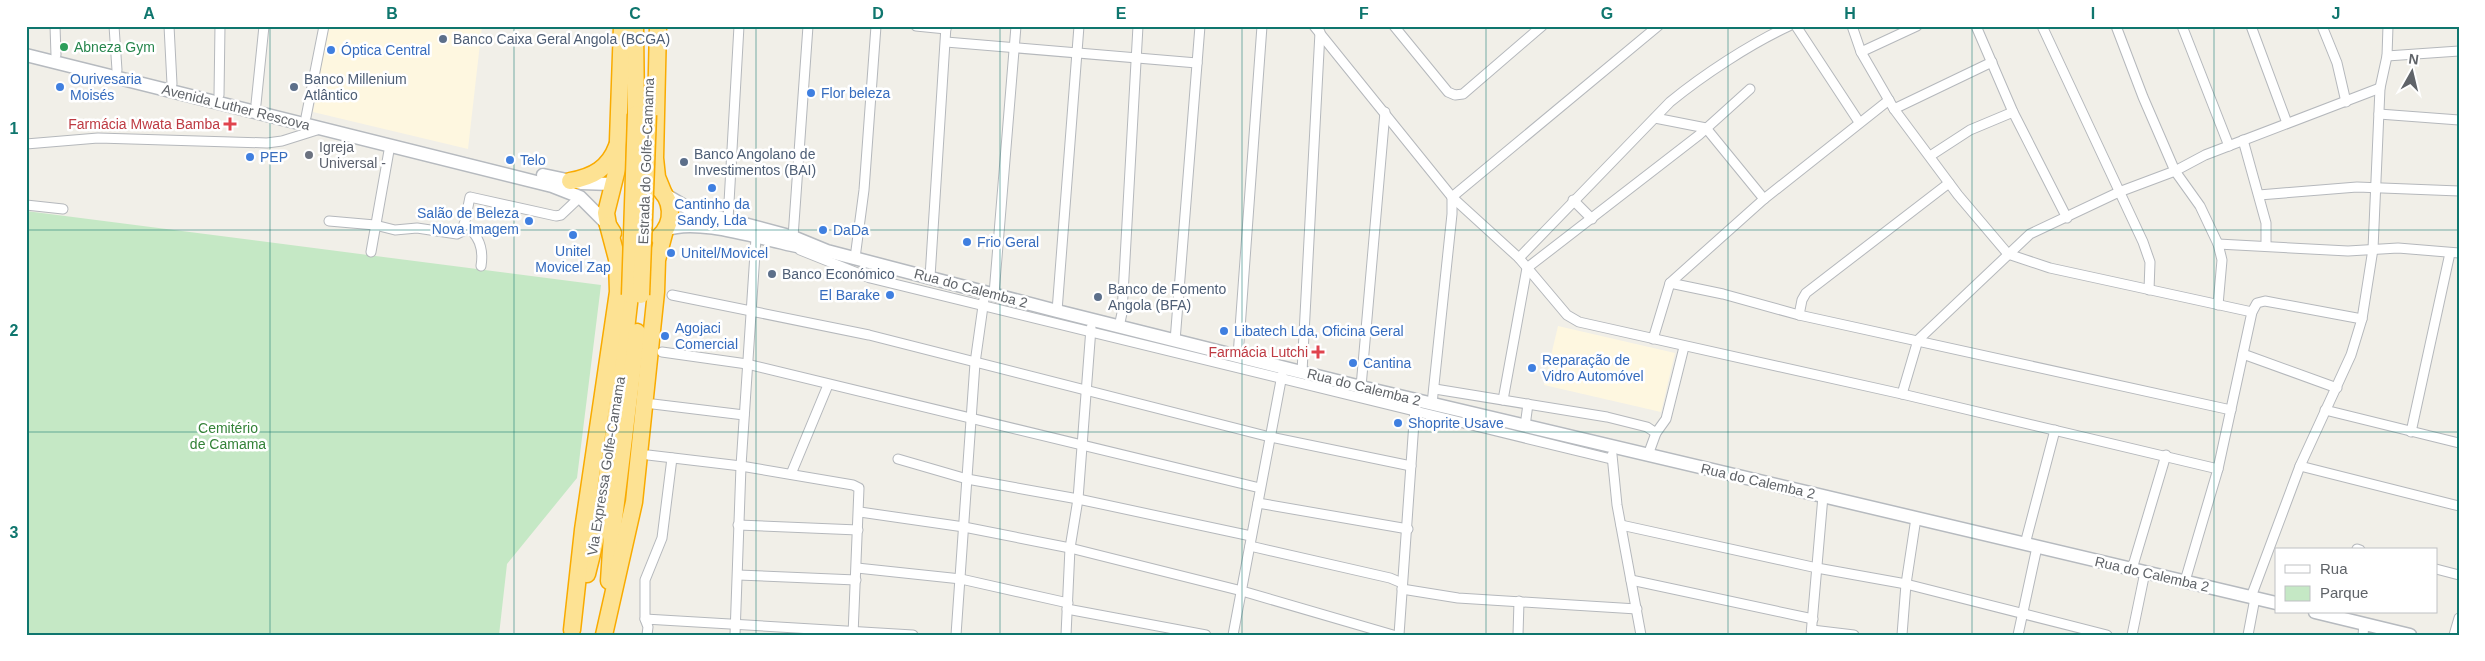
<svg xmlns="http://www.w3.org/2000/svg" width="2485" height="661" font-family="Arial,sans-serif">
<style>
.commercial{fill:#fef7e0}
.green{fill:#c5e8c5}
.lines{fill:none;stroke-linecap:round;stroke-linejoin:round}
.street-casing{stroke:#b5b8bc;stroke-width:11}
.secondary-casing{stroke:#b6babf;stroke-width:15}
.highway-casing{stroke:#f9ab00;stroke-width:19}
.street{stroke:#fff;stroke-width:9}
.secondary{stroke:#fff;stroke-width:12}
.highway{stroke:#fde293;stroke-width:16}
.highway-bridge-casing{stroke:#f9ab00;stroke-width:19;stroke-linecap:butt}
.highway-bridge{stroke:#fde293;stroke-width:16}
.grid{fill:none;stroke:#0f766e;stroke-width:1;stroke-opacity:0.55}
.service-dot{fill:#5c6f8a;stroke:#fff;stroke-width:2}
.leisure-dot{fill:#2e9e5b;stroke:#fff;stroke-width:2}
.shop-dot{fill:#3f7fe0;stroke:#fff;stroke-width:2}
.health-dot{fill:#e0444e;stroke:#fff;stroke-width:2}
.worship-dot{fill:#6b7280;stroke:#fff;stroke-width:2}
.labels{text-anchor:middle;stroke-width:5;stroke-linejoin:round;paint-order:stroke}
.service-label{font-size:14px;fill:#4e5e75;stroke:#fff;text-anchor:start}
.leisure-label{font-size:14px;fill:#27864d;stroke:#fff;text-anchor:start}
.shop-label{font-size:14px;fill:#366cbe;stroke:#fff;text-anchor:start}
.street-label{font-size:14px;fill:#5f6368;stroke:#fff}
.health-label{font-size:14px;fill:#be3a42;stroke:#fff;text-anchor:end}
.worship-label{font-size:14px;fill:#5b616d;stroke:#fff;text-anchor:start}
.park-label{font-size:14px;fill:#348238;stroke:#fff}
.neatline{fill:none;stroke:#0f766e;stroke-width:2}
.grid-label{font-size:16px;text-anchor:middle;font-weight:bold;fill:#0f766e}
</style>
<rect width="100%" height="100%" fill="#f1efe8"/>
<g class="commercial">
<polygon points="328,26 482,26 468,149 313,112"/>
<polygon points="1558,326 1675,353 1661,412 1544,385"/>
</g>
<polygon class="green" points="26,211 601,285 577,478 507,564 499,635 26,635"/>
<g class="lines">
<defs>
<g id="street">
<polyline points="55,26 56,55"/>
<polyline points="114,26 117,70"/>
<polyline points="169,26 172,84"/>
<polyline points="916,26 946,29"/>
<polyline points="1314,26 1452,197 1519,258 1567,315 1579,322 1902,394 2218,469"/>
<polyline points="1394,26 1448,92 1455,95 1463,94 1542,26"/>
<polyline points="1796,26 1859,122"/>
<polyline points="1852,26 1861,52 1894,109 1958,195 2008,254 2050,268 2252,312"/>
<polyline points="1976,26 2013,112 2067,218"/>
<polyline points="2042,26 2143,242 2150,262 2149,290"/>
<polyline points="2116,26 2143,97 2175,171 2200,206 2218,244 2222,260 2218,305"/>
<polyline points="2182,26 2229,146"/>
<polyline points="2251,26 2287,123"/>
<polyline points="2322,26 2337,63 2346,102"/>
<polyline points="946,42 1197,63"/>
<polyline points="1861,52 1917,26"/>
<polyline points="2387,56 2459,51"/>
<polyline points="219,95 220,26"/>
<polyline points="256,104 264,26"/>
<polyline points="1894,109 1992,62"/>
<polyline points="2379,114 2459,120"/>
<polyline points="306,117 324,26"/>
<polyline points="1655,118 1706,128 1764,199"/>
<polyline points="2243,140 2266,223 2266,246"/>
<polyline points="26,144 98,138 267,143 282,141 320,129"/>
<polyline points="1930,156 1970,130 2013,112"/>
<polyline points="2259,195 2357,187 2459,191"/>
<polyline points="1452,197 1658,26"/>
<polyline points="1573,200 1592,219"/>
<polyline points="26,205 63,209"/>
<polyline points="728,220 739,26"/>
<polyline points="329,221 375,225 395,230 417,228 457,234 463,231 470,197 556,216 561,215 580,197"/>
<path d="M464 224C479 235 484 248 481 266"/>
<polyline points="793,237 808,26"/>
<polyline points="2218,244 2348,251 2398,248 2459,253"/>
<polyline points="800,250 870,278 1611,459"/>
<polyline points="371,252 390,145"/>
<polyline points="855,258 864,190 876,26"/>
<path d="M1519 258 1670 102C1703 75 1750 44 1789 26"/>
<polyline points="930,277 946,26"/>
<polyline points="1670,283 1723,294 1799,315 2231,410"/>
<polyline points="994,294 1016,26"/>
<polyline points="672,295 869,335 1270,437 1411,466"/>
<polyline points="1057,311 1079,26"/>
<polyline points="1799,315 1802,300 1806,293 1949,183"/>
<polyline points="1119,327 1122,313 1138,26"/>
<polyline points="1653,339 1670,283 1764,199 1889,100"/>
<polyline points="1175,341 1200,26"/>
<polyline points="662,352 747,364 1260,488"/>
<polyline points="2243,354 2337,388"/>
<polyline points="1238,356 1262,26"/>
<polyline points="1302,372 1320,32"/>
<polyline points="1361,387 1385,112"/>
<polyline points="1435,389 1607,417 1647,427 1656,433"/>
<polyline points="1902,394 1918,340 2030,234 2119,192 2175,171 2205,155 2380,88"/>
<polyline points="1503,400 1527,268 1699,135 1750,89"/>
<polyline points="653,404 744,415"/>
<polyline points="1432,404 1452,214 1452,197"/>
<polyline points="2325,410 2459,443"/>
<polyline points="1525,426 1528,404"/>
<polyline points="2411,432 2450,253"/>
<polyline points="648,455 741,466 853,485 859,488 853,635"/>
<polyline points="1612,455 1617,505 1641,635"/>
<polyline points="1648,455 1656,433 1666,419 1684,347"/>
<polyline points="898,459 967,479 1078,499 1251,536"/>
<polyline points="2300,466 2459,506"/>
<polyline points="791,474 828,385"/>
<polyline points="1258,503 1408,529"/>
<polyline points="860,512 964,527 1070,548 1242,591 1393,635"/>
<polyline points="738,525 858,530"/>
<polyline points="1621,525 1817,568 1906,584 2107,635"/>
<polyline points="2025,544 2055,430"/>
<polyline points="1250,546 1390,578 1402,583"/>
<polyline points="2357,549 2360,550"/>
<polyline points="857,568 961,579 1068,603"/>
<polyline points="2132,569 2166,455"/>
<polyline points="2436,569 2459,575"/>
<polyline points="738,575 856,580"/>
<polyline points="1631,580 1813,619"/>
<polyline points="2185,581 2218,469 2252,312 2257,303 2265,301 2362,319"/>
<polyline points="1402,589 1458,598 1637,609"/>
<polyline points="2251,597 2300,466 2351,355 2362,319 2373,249 2380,88 2387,56 2388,26"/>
<polyline points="1067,609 1206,635"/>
<polyline points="645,619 645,580 662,538 672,458"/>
<polyline points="1812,630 1854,635"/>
<polyline points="647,635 648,627 645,619 913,635"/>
<polyline points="735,635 741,466 756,238"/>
<polyline points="956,635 975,363 984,299"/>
<polyline points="1066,635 1070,548 1078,499 1091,328"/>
<polyline points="1233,635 1282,375"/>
<polyline points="1399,635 1415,408"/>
<polyline points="1518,635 1519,601"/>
<polyline points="1811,635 1823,496"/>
<polyline points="1902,635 1906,584 1916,518"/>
<polyline points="2018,635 2037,547"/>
<polyline points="2132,635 2145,572"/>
<polyline points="2248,635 2255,598"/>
<polyline points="2363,635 2364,624"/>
<polyline points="2454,635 2459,618"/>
</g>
<g id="secondary">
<polyline points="26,55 552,186 580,197 608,225"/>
<polyline points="543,175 581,183 612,184"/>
<polyline points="664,194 691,210 793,237 827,251 1057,311 1361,387 2276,603"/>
<path d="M665 230C699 216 769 242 807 248"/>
<polyline points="2315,612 2410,635"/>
</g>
<g id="highway">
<polyline points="635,26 636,114"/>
<polyline points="658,26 655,158 657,177 664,194"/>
<path d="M570 181C593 177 609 168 617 146"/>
<path d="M656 186C673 199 675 222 659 237"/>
<polyline points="613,233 608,225 606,213 617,169 622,26"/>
<path d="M587 574C611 482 619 388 630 295"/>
<polyline points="609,581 612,535 637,332"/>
<polyline points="572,630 583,530 618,292 617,259 608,225"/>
<polyline points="604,635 634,502 656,292 657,260 665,230"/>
</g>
</defs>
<use href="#street" class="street-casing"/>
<use href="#secondary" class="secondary-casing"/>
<use href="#highway" class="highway-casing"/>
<use href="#street" class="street"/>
<use href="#secondary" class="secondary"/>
<use href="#highway" class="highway"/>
<defs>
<g id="highway-bridge">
<polyline points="630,295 636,114"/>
<polyline points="641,295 648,115"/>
</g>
</defs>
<use href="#highway-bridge" class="highway-bridge-casing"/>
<use href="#highway-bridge" class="highway-bridge"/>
</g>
<path class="grid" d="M270 26V635M514 26V635M756 26V635M1000 26V635M1242 26V635M1486 26V635M1728 26V635M1972 26V635M2214 26V635M26 230H2459M26 432H2459"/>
<g class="service-dot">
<circle cx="443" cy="39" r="5"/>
<circle cx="294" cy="87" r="5"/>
<circle cx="684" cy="162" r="5"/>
<circle cx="772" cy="274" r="5"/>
<circle cx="1098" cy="297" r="5"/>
</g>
<circle class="leisure-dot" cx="64" cy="47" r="5"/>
<g class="shop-dot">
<circle cx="331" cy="50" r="5"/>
<circle cx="60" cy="87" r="5"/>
<circle cx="811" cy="93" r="5"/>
<circle cx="250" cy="157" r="5"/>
<circle cx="510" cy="160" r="5"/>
<circle cx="712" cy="188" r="5"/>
<circle cx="529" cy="221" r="5"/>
<circle cx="823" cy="230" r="5"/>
<circle cx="573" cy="235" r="5"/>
<circle cx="967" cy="242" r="5"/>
<circle cx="671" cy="253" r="5"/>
<circle cx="890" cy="295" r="5"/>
<circle cx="1224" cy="331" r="5"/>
<circle cx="665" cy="336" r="5"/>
<circle cx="1353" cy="363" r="5"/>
<circle cx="1532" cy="368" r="5"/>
<circle cx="1398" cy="423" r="5"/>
</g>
<g class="health-dot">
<path d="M227.5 116.5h5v5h5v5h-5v5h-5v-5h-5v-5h5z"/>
<path d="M1315.5 344.5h5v5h5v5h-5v5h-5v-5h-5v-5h5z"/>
</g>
<circle class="worship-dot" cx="309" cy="155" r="5"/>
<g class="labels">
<g class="service-label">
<text x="453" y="44">Banco Caixa Geral Angola (BCGA)</text>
<text x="304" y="84">Banco Millenium<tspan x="304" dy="16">Atlântico</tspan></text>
<text x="694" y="159">Banco Angolano de<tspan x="694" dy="16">Investimentos (BAI)</tspan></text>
<text x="782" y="279">Banco Económico</text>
<text x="1108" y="294">Banco de Fomento<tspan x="1108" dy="16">Angola (BFA)</tspan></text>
</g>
<g class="leisure-label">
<text x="74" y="52">Abneza Gym</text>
</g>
<g class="shop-label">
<text x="341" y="55">Óptica Central</text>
<text x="70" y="84">Ourivesaria<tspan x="70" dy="16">Moisés</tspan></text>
<text x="821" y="98">Flor beleza</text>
<text x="260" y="162">PEP</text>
<text x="520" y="165">Telo</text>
<text x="712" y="209" text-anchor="middle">Cantinho da<tspan x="712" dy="16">Sandy, Lda</tspan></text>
<text x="519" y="218" text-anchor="end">Salão de Beleza<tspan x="519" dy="16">Nova Imagem</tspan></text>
<text x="833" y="235">DaDa</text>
<text x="977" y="247">Frio Geral</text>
<text x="573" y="256" text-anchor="middle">Unitel<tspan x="573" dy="16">Movicel Zap</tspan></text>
<text x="681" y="258">Unitel/Movicel</text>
<text x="880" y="300" text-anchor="end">El Barake</text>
<text x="675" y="333">Agojaci<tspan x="675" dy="16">Comercial</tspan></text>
<text x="1234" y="336">Libatech Lda, Oficina Geral</text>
<text x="1542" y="365">Reparação de<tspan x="1542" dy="16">Vidro Automóvel</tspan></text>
<text x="1363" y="368">Cantina</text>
<text x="1408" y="428">Shoprite Usave</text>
</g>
<g class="street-label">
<text transform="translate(236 107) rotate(14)" y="5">Avenida Luther Rescova</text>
<text transform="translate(646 161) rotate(-88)" y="5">Estrada do Golfe-Camama</text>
<text transform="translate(971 288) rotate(15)" y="5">Rua do Calemba 2</text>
<text transform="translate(1364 387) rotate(14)" y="5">Rua do Calemba 2</text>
<text transform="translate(606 466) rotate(-81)" y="5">Via Expressa Golfe-Camama</text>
<text transform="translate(1758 481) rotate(13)" y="5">Rua do Calemba 2</text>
<text transform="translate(2152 574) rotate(13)" y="5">Rua do Calemba 2</text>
</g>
<g class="health-label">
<text x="220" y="129">Farmácia Mwata Bamba</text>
<text x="1308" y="357">Farmácia Lutchi</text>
</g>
<g class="worship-label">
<text x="319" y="152">Igreja<tspan x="319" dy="16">Universal -</tspan></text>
</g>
<g class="park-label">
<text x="228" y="433">Cemitério<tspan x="228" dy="16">de Camama</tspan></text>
</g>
</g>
<rect width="2485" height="661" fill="none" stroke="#ffffff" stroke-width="55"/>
<rect x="2275" y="548" width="162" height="65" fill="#ffffff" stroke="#bfc1c3"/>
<rect x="2285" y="565" width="25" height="8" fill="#ffffff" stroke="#bfc1c3"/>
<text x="2320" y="574" font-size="15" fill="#5f6368">Rua</text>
<rect x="2285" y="586" width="25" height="15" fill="#c5e8c5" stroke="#bfc1c3"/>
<text x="2320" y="598" font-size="15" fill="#5f6368">Parque</text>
<g transform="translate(2412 72) rotate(8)" stroke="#ffffff" stroke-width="4" paint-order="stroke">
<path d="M0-4L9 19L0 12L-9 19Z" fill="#5f6368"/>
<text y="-8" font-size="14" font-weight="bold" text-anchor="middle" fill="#5f6368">N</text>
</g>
<rect x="28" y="28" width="2430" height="606" class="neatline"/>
<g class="grid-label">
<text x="149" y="19">A</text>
<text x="392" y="19">B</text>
<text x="635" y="19">C</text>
<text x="878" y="19">D</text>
<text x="1121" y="19">E</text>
<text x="1364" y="19">F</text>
<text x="1607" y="19">G</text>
<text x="1850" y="19">H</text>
<text x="2093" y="19">I</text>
<text x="2336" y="19">J</text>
<text x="14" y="134">1</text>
<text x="14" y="336">2</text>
<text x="14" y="538">3</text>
</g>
</svg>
